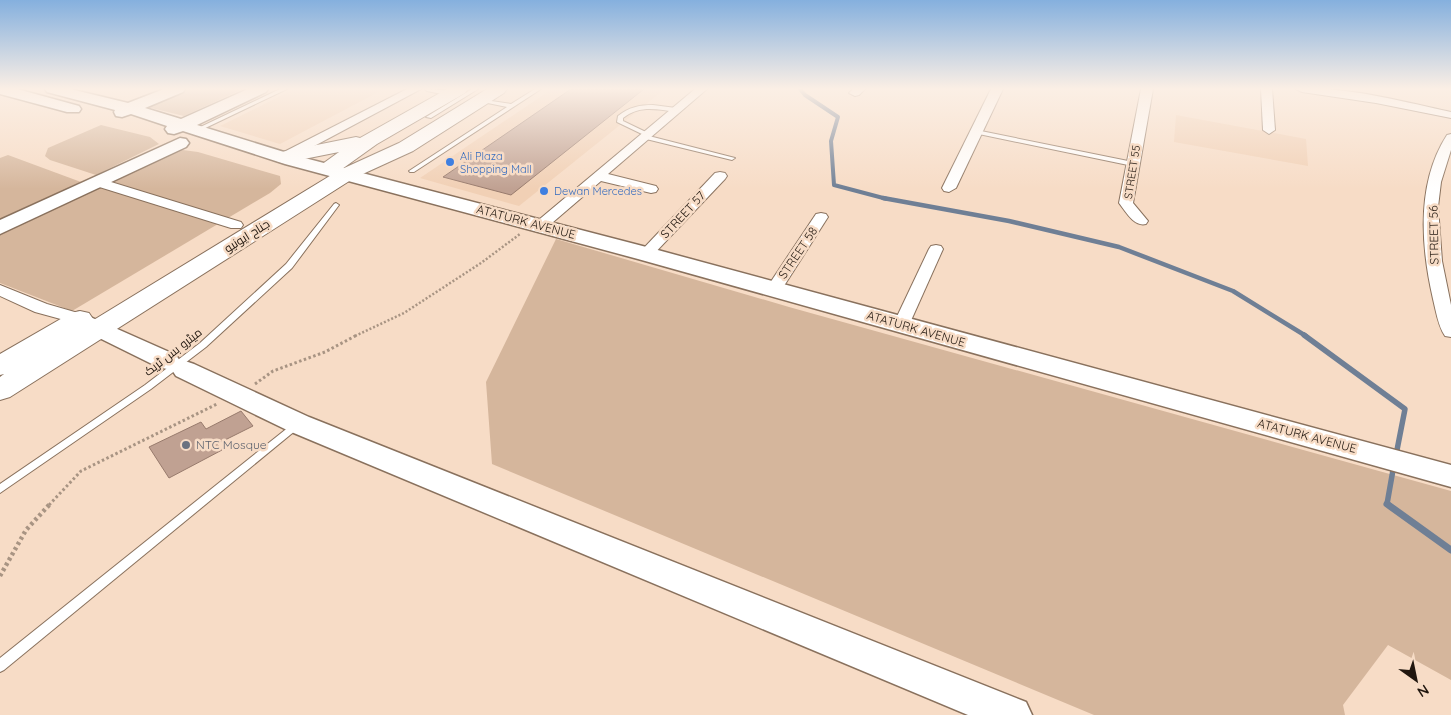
<svg xmlns="http://www.w3.org/2000/svg" width="1451" height="715" font-family="Quicksand,Cairo,sans-serif">
<style>
.built{fill:#f1d0b5}
.green{fill:#d5b69c}
.lines{fill:none;stroke-linecap:round;stroke-linejoin:round}
.stream-far3{stroke:#6f7f95;stroke-width:4}
.stream-far2{stroke:#6f7f95;stroke-width:4.5}
.stream-far1{stroke:#6f7f95;stroke-width:5.5}
.stream{stroke:#6f7f95;stroke-width:7}
.building{fill:#c0a192;stroke:#987b6d}
.lane-casing{stroke:#89715d;stroke-width:2}
.street-casing{stroke:#89715d;stroke-width:2}
.secondary-casing{stroke:#89715d;stroke-width:3}
.primary-casing{stroke:#89715d;stroke-width:2}
.path-far2{stroke:#a89483;stroke-width:2.5;stroke-dasharray:2 2;stroke-linecap:butt}
.path-far1{stroke:#a89483;stroke-width:3;stroke-dasharray:2.5 2.5;stroke-linecap:butt}
.path{stroke:#a89483;stroke-width:4.5;stroke-dasharray:3 3;stroke-linecap:butt}
.lane{fill:#fff;fill-rule:evenodd}
.street{fill:#fff;fill-rule:evenodd}
.secondary{fill:#fff;fill-rule:evenodd}
.primary{fill:#fff;fill-rule:evenodd}
.shop-dot{fill:#3f7fe0;stroke:#f7dcc6;stroke-width:2}
.worship-dot{fill:#6b7280;stroke:#f7dcc6;stroke-width:2}
.labels{text-anchor:middle;stroke-width:5;stroke-linejoin:round;paint-order:stroke}
.far-shop-label{font-size:11px;fill:#366cbe;stroke:#f7dcc6;text-anchor:start}
.far-street-label{font-size:11px;fill:#21170f;stroke:#f7dcc6}
.street-label{font-size:12px;fill:#21170f;stroke:#f7dcc6}
.worship-label{font-size:12px;fill:#5b616d;stroke:#f7dcc6;text-anchor:start}
</style>
<rect width="100%" height="100%" fill="#f7dcc6"/>
<g class="built">
<polygon points="295,89 384,89 280,144 220,126"/>
<polygon points="552,89 665,89 519,206 420,178"/>
<polygon points="1176,115 1306,139 1308,166 1174,142"/>
</g>
<g class="green">
<polygon points="182,89 243,89 184,116 143,106"/>
<polygon points="101,125 150,137 159,144 96,175 50,160 45,156 48,148"/>
<polygon points="183,150 198,152 280,176 281,184 270,193 72,311 0,283 0,235 172,151"/>
<polygon points="8,155 81,182 0,219 0,158"/>
<polygon points="556,239 789,307 1451,491 1451,680 1388,645 1343,705 1345,715 1094,715 492,464 486,382"/>
</g>
<g class="lines">
<polyline class="stream-far3" points="800,89 805,95 838,117 831,141 834,185 887,199"/>
<polyline class="stream-far2" points="883,198 1009,221 1119,247 1233,291 1306,336"/>
<g class="stream-far1">
<polyline points="1304,335 1405,409 1397,450"/>
<polyline points="1389,505 1387,504 1393,470"/>
</g>
<polyline class="stream" points="1387,504 1451,550"/>
</g>
<g class="building">
<polygon points="571,89 644,89 511,195 443,177"/>
<polygon points="241,411 253,426 217,444 222,450 169,478 149,447 201,422 206,429"/>
</g>
<g class="lines">
<defs>
<g id="lane">
<polygon points="280,89 287,89 197,132 192,131"/>
<polygon points="472,89 478,89 431,118 426,117"/>
<polygon points="535,89 541,89 414,172 410,172 409,171 507,107 478,101 478,99 511,104"/>
<polygon points="697,89 704,89 701,91"/>
<path d="M653 105 676 108 679 110 676 112C657 109 639 105 623 118V121L650 134 651 135 649 136 735 158 732 160 642 138 641 137 644 135 617 122 618 116C629 107 640 105 653 105Z"/>
<polygon points="976,130 1133,162 1136,164 1133,166 974,133 973,132"/>
<polygon points="336,203 339,205 292,268 206,347 151,389 0,493 0,484 145,385 200,343 286,264 334,204"/>
<polygon points="298,421 301,422 303,424 301,426 4,670 0,672 0,658 295,422"/>
</g>
<g id="street">
<polygon points="407,89 421,89 288,160 280,160 278,157 280,154"/>
<polygon points="425,89 456,91 458,93 452,96 427,91"/>
<polygon points="695,89 707,89 608,174 656,186 658,189 656,192 651,193 601,181 545,229 535,229 533,226 535,223"/>
<polygon points="853,89 865,89 859,95 855,96 849,93"/>
<polygon points="991,89 1003,89 956,188 949,192 944,191 942,188"/>
<path d="M1141 89H1153L1133 203 1148 221 1146 224C1134 227 1126 212 1119 203Z"/>
<polygon points="1261,89 1272,89 1275,130 1269,134 1263,130"/>
<path d="M1296 89C1342 85 1405 102 1451 112V118L1376 103 1302 92Z"/>
<path d="M1451 134V150L1441 182 1438 207 1442 261 1451 305V337L1445 336C1438 326 1436 311 1433 299 1421 247 1416 183 1447 135Z"/>
<polygon points="720,172 725,173 727,176 725,179 651,257 641,257 639,254 641,251 715,173"/>
<polygon points="98,178 241,222 243,225 241,228 231,228 93,185 91,182"/>
<polygon points="821,213 826,214 828,217 782,289 780,292 768,292 766,289 816,214"/>
<polygon points="936,245 941,246 943,249 909,325 907,329 901,330 895,329 893,325 929,249 931,246"/>
<polygon points="0,285 47,304 85,315 87,319 85,323 79,324 35,312 0,296"/>
</g>
<g id="secondary">
<polygon points="0,89 17,89 79,106 81,109 79,112 67,112 0,94"/>
<polygon points="45,89 70,89 128,103 164,89 185,89 183,92 145,108 181,119 248,89 268,89 266,92 197,125 297,156 654,249 1451,465 1451,487 638,259 285,164 183,131 174,134 168,133 165,129 167,126 131,114 122,117 116,116 114,112 115,110 47,92"/>
<polygon points="180,138 186,139 189,143 186,147 0,234 0,220"/>
<polygon points="79,312 176,355 180,361 178,363 185,361 194,364 309,417 1026,702 1032,715 968,715 289,431 176,376 172,370 174,368 167,369 158,367 71,324 67,319 71,314"/>
</g>
<polygon id="primary" points="447,89 468,89 465,93 377,144 342,169 399,143 487,89 507,89 504,93 413,151 354,178 10,397 0,400 0,377 4,374 0,375 0,354 71,313 80,311 89,313 93,319 92,321 333,174 321,173 318,169 321,165 339,152 284,163 277,161 274,157 277,153 356,137 360,138"/>
</defs>
<use href="#lane" class="lane-casing"/>
<use href="#street" class="street-casing"/>
<use href="#secondary" class="secondary-casing"/>
<use href="#primary" class="primary-casing"/>
<polyline class="path-far2" points="355,336 404,313 481,263 520,234"/>
<g class="path-far1">
<polyline points="255,384 273,371 325,352 357,335"/>
<polyline points="49,505 81,471 217,404"/>
</g>
<polyline class="path" points="0,576 26,530 50,504"/>
<use href="#lane" class="lane"/>
<use href="#street" class="street"/>
<use href="#secondary" class="secondary"/>
<use href="#primary" class="primary"/>
</g>
<linearGradient id="sky" x2="0" y2="1"><stop stop-color="#85b0de"/><stop offset="0.47" stop-color="#fbefe5"/><stop offset="1" stop-color="#fbefe5" stop-opacity="0"/></linearGradient>
<rect width="1451" height="189" fill="url(#sky)"/>
<g class="shop-dot">
<circle cx="450" cy="162" r="5"/>
<circle cx="544" cy="191" r="5"/>
</g>
<circle class="worship-dot" cx="186" cy="445" r="5"/>
<g class="labels">
<g class="far-shop-label">
<text x="460" y="160">Ali Plaza<tspan x="460" dy="13">Shopping Mall</tspan></text>
<text x="554" y="195">Dewan Mercedes</text>
</g>
<g class="far-street-label">
<text transform="translate(1132 172) rotate(-81)" y="4">STREET 55</text>
</g>
<g class="street-label">
<text transform="translate(683 215) rotate(-47)" y="4">STREET 57</text>
<text transform="translate(526 222) rotate(15)" y="4">ATATURK AVENUE</text>
<text transform="translate(1434 235) rotate(-91)" y="4">STREET 56</text>
<text transform="translate(247 236) rotate(-32)" y="4">جناح ایونیو</text>
<text transform="translate(798 253) rotate(-56)" y="4">STREET 58</text>
<text transform="translate(916 329) rotate(16)" y="4">ATATURK AVENUE</text>
<text transform="translate(173 352) rotate(-38)" y="4">میٹرو بس ٹریک</text>
<text transform="translate(1307 436) rotate(15)" y="4">ATATURK AVENUE</text>
</g>
<g class="worship-label">
<text x="196" y="449">NTC Mosque</text>
</g>
</g>
<g transform="translate(1416 680) rotate(147)" stroke="#f7dcc6" stroke-width="4" paint-order="stroke">
<path d="M0-4L9 19L0 12L-9 19Z" fill="#21170f"/>
<text y="-8" font-size="14" font-weight="bold" text-anchor="middle" fill="#21170f">N</text>
</g>
</svg>
